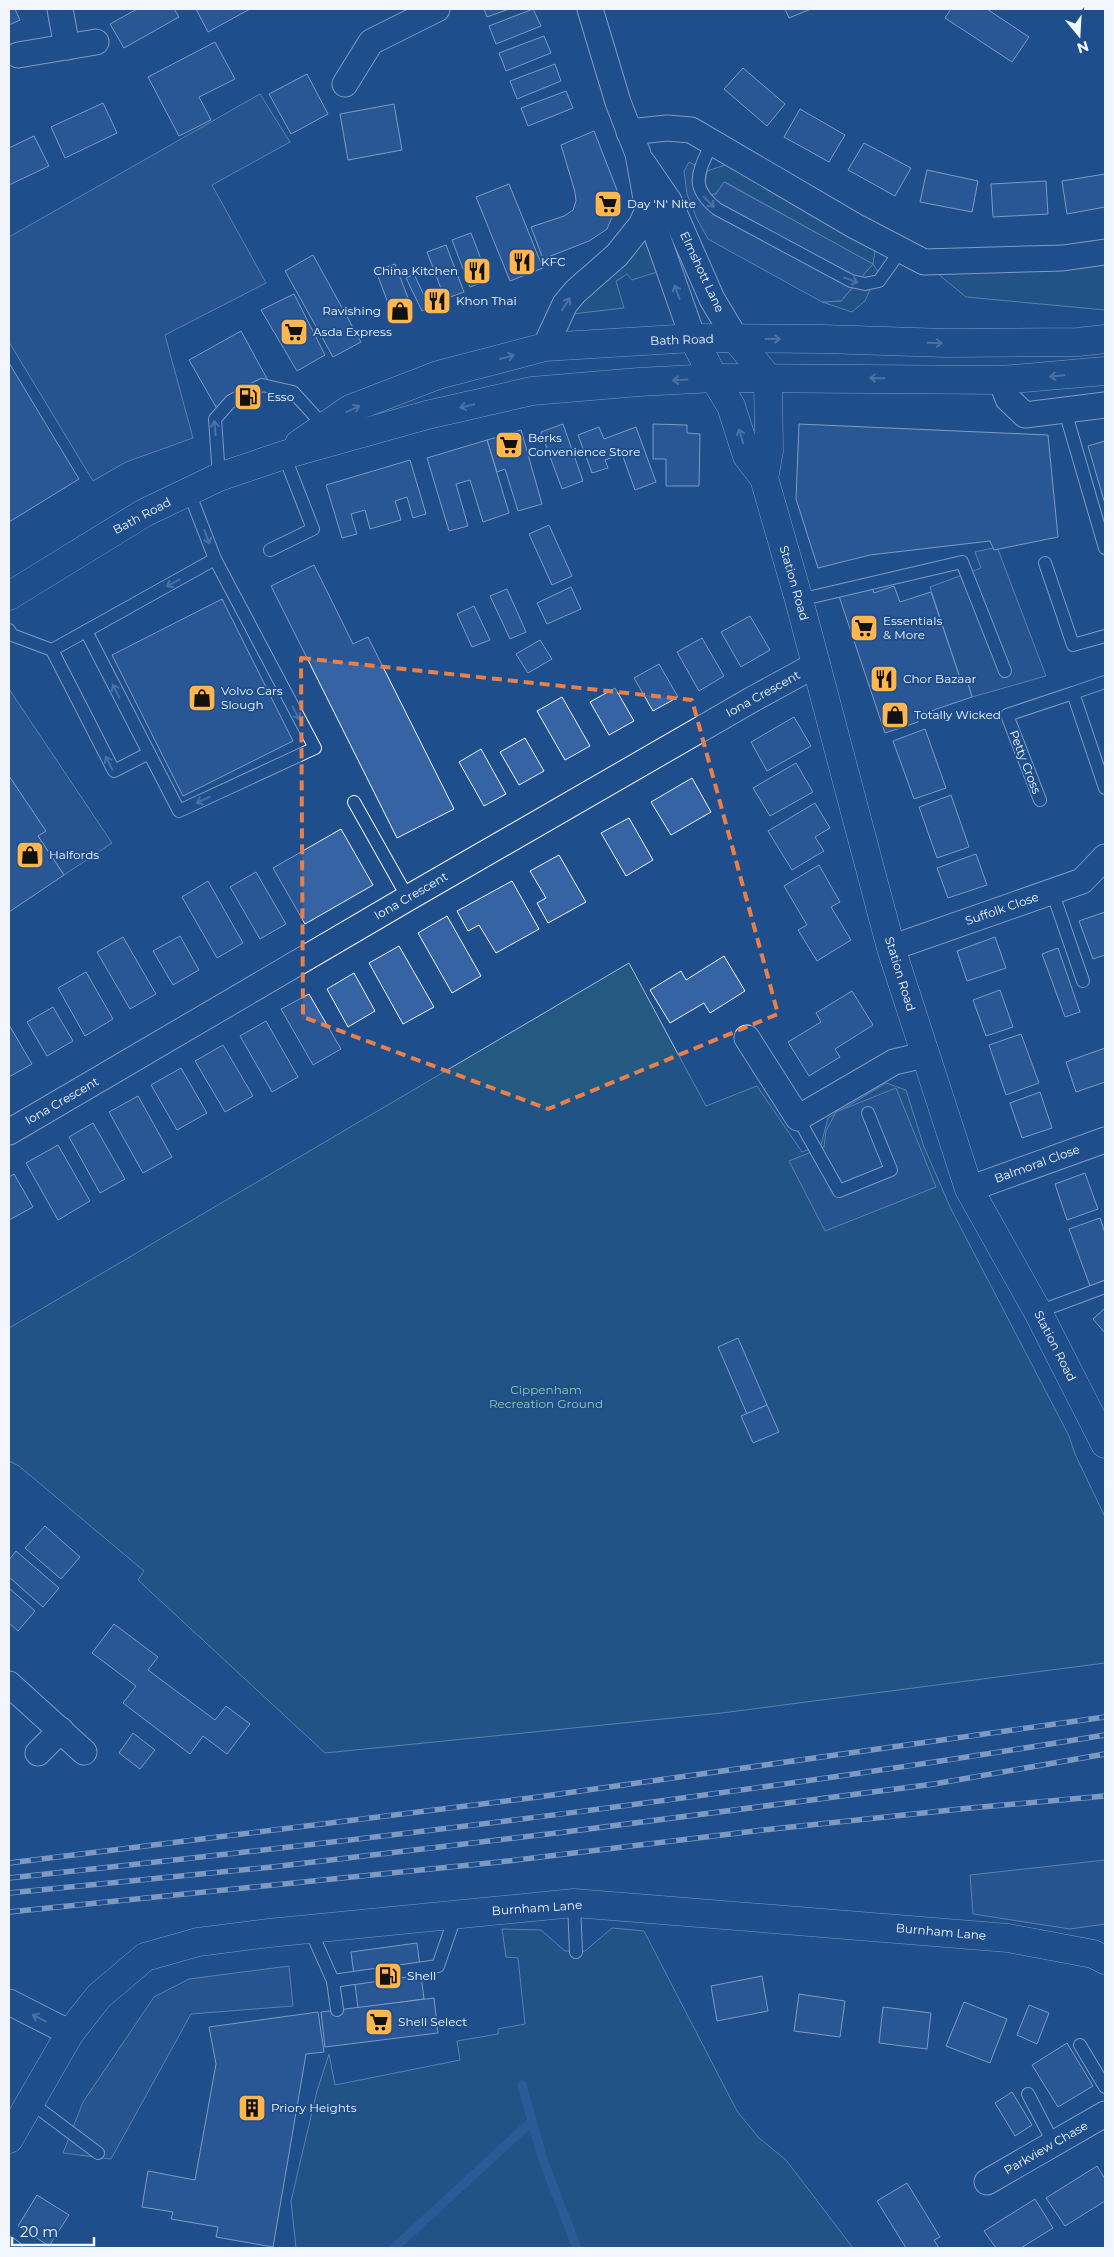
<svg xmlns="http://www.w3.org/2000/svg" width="1114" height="2257" font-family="Montserrat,sans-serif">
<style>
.green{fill:#245a82;stroke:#a8bbd7}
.parking{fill:#305b95;stroke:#a8bbd7}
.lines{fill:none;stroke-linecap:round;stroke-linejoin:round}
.stream{stroke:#3b69a3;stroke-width:9}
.building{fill:#3563a3;stroke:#f2f6ff}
.service-casing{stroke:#f2f6ff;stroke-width:14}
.minor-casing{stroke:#f2f6ff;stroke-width:27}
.tertiary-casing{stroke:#f2f6ff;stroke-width:29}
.primary-casing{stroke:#f2f6ff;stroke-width:29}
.service{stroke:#1f4e8c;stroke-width:12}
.minor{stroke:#1f4e8c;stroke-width:25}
.tertiary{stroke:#1f4e8c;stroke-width:28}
.primary{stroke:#1f4e8c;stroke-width:28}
.rail-casing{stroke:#f2f6ff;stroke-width:5.5}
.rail{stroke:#1f4e8c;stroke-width:4;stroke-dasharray:11;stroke-linecap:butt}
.oneway{stroke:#7e9ac0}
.marked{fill:none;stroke:#ea8049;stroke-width:4;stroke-dasharray:10 6;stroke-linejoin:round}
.labels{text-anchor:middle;stroke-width:4;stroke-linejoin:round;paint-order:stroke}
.poi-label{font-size:12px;fill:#f2f6ff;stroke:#1f4e8c;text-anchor:start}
.street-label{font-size:12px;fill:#f2f6ff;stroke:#1f4e8c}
.park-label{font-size:12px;fill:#97c8a6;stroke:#1f4e8c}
</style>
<rect width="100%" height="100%" fill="#1f4e8c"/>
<g class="green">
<polygon points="725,165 876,244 873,264 878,272 865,301 852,312 822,302 841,301 872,264 725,182 715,194 710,195 704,184 707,171"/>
<polygon points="644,240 651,255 657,272 632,280 627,274 616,281 624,308 572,314 586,292"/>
<polygon points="1105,261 1105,310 966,297 932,269"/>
<polygon points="629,963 706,1106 757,1086 802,1152 821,1145 828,1118 886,1083 906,1090 924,1147 951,1209 1069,1436 1075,1454 1105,1517 1105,1663 722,1713 325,1753 138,1580 144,1571 19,1466 9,1461 9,1328"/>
<polygon points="612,1928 644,1931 737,2111 759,2138 786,2160 853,2248 296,2248 291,2201 317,2091 329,2054 335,2085 460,2060 457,2041 498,2034 498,2029 525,2024 518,1958 506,1957 502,1929 541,1930 565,1951 585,1951"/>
</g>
<g class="parking">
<polygon points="260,94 290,142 212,185 266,283 165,335 193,438 126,462 93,481 9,342 9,237"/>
<polygon points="689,162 707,171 705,184 710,195 716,194 724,182 873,264 841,301 822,302 708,239 697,219 687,194 684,171"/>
<polygon points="997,547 1046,676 972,697 967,680 961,681 930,587 981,568 975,552"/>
<polygon points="9,689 112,843 64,875 38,836 45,830 9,776"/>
<polygon points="896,1088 936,1187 825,1231 789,1161 824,1147 826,1131 836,1112"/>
<polygon points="1105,1860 1105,1924 1070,1929 973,1914 970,1875"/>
<polygon points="289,1966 293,2006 191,2014 111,2159 63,2153 83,2102 154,1997 189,1979"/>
</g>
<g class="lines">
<g class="stream">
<polyline points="522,2085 543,2160 577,2248"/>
<polyline points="394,2248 531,2122"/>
</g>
</g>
<g class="building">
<polygon points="9,9 15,9 20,20 9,25"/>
<polygon points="137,9 174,9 179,17 124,48 110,24"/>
<polygon points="196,9 250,9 208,32"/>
<polygon points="484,9 509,9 487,17"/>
<polygon points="533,9 541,26 496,44 489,26"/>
<polygon points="785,9 811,9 789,18"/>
<polygon points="951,9 987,9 1029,37 1012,62 945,18"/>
<polygon points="544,36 551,53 506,71 499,53"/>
<polygon points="215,42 235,79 199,97 211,120 179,136 148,77"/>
<polygon points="555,64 561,81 517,99 510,81"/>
<polygon points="743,68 785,104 767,126 724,89"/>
<polygon points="307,74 328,114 291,134 269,94"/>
<polygon points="566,91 573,108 528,126 521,108"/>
<polygon points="103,103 117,133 65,158 51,127"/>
<polygon points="394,104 402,150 348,160 340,114"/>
<polygon points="800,109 845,135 829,162 784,137"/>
<polygon points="594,131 617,190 615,210 607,229 589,241 543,259 531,227 564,216 573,210 576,201 575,192 561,145"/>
<polygon points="34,136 49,166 9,185 9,148"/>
<polygon points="864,143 911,168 895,196 848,170"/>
<polygon points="927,170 978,181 972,212 920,202"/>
<polygon points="1105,174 1105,207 1067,214 1062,181"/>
<polygon points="1046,181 1048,214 993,217 991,184"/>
<polygon points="509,184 543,268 510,281 476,197"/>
<polygon points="471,233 489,280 470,287 452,240"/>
<polygon points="446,245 464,292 445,299 427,252"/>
<polygon points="313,255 361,342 333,357 285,271"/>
<polygon points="395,264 413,311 394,319 376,271"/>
<polygon points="414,274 430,308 422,311 406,278"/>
<polygon points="436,289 443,304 435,307 428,293"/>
<polygon points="294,294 325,355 297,371 261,310"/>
<polygon points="241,331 271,386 220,414 189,360"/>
<polygon points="9,363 79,479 9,522"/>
<polygon points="563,424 583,481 562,489 541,432"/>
<polygon points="653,424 687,425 687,433 700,434 699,486 666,486 666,459 653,459"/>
<polygon points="799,424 1048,435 1058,537 994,550 990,541 870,555 818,568 796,499"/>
<polygon points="599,427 604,439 636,427 656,482 635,490 622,454 605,460 608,468 592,473 578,435"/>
<polygon points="521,430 542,504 518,511 505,469 497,472 487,440"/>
<polygon points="487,440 509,513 483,522 470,480 456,484 468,526 449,531 427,458"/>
<polygon points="1105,441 1105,504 1088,446"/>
<polygon points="410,460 426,514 413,518 407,497 395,501 401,520 370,529 365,510 351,514 357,534 342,538 326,485"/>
<polygon points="549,525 572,576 552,585 529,534"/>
<polygon points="314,565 353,644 368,637 454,809 397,838 271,586"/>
<polygon points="871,584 874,593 894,586 900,602 931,592 961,681 967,680 972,697 916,716 918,722 885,733 839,596"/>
<polygon points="571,587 581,609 547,624 537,603"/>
<polygon points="507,589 526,632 510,639 490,596"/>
<polygon points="222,599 293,741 183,796 112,655"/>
<polygon points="474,606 490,640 472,647 457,614"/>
<polygon points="750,616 770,650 741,667 721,632"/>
<polygon points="702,638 724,676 699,691 677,652"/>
<polygon points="540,640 552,659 528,673 516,654"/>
<polygon points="659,664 678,697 653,711 634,678"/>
<polygon points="615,688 634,721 609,735 590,702"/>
<polygon points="562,697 590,746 565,760 537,711"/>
<polygon points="794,717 811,746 767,771 751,742"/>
<polygon points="925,729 946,788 914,799 893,741"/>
<polygon points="525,738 544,771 519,785 500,752"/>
<polygon points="481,749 506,794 484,806 459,762"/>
<polygon points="796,763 813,792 770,816 753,788"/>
<polygon points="9,776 46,831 38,836 64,875 9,912"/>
<polygon points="692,778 711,812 671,835 651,802"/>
<polygon points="951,795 969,847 937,858 919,807"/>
<polygon points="815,803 830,828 815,837 824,851 792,870 768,831"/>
<polygon points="629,818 653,860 626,876 601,833"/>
<polygon points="341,829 373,885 305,924 273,868"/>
<polygon points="976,854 987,885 948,898 937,868"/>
<polygon points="559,855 586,902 548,923 537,903 546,898 530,871"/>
<polygon points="819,865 840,902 831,907 851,940 817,961 798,930 807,925 784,886"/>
<polygon points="256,872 286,924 260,939 230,887"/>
<polygon points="208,881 243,943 217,958 182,897"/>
<polygon points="512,881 539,929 496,953 479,925 468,931 457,911"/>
<polygon points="1105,912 1105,955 1093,959 1079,921"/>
<polygon points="447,916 481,976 452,993 418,933"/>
<polygon points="180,936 199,970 173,985 153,951"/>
<polygon points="123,937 156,994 130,1009 97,952"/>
<polygon points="995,937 1006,968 967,981 957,951"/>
<polygon points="399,946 434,1007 403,1024 369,963"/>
<polygon points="1058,948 1080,1012 1065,1017 1042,954"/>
<polygon points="724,956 745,991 710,1013 704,1003 670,1023 650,990 681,971 686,980"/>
<polygon points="86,972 113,1019 85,1036 58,988"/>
<polygon points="354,973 375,1011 348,1027 327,989"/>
<polygon points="1000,990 1013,1027 986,1036 973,1000"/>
<polygon points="852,991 873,1025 835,1049 840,1057 809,1076 788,1042 821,1022 816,1013"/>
<polygon points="309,994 341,1049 313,1065 281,1009"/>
<polygon points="53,1007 73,1041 47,1056 27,1022"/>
<polygon points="266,1021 298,1077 272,1092 240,1036"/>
<polygon points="9,1025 32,1064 9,1077"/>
<polygon points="1021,1034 1039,1083 1006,1095 989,1045"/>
<polygon points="223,1045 253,1096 225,1112 195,1061"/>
<polygon points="1105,1048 1105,1082 1076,1092 1066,1062"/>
<polygon points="181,1068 207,1113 177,1130 151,1085"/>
<polygon points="1040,1092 1052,1128 1022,1138 1010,1103"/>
<polygon points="138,1096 172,1157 143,1173 109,1112"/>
<polygon points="93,1123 125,1179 100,1193 69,1137"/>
<polygon points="58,1145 90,1201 58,1220 26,1163"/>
<polygon points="1085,1173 1098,1209 1067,1220 1055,1184"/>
<polygon points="14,1174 33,1207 9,1220 9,1177"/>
<polygon points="1100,1218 1105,1233 1105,1280 1090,1286 1069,1229"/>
<polygon points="1105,1308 1105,1333 1093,1319"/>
<polygon points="738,1338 767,1405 747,1414 718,1347"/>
<polygon points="767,1405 779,1432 753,1443 741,1416"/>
<polygon points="45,1526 80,1557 61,1579 25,1548"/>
<polygon points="16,1551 59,1588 43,1607 9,1577 9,1560"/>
<polygon points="9,1588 35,1611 18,1631 9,1623"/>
<polygon points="114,1624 158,1657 148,1670 215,1720 226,1706 250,1724 227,1754 203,1736 190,1754 123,1703 136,1686 92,1653"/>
<polygon points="133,1733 155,1750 140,1769 119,1753"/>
<polygon points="417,1943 424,1999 358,2008 351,1952"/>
<polygon points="762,1976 768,2011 717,2021 711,1986"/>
<polygon points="799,1994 845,2001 840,2037 794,2031"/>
<polygon points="434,1998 438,2033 325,2047 321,2012"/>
<polygon points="964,2002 1007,2019 990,2063 946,2046"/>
<polygon points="1029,2005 1049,2013 1037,2044 1017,2035"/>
<polygon points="883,2007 931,2013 927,2049 879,2043"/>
<polygon points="318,2012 324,2052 306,2054 273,2247 216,2237 218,2227 171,2219 173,2212 142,2207 148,2171 195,2180 216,2064 209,2027"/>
<polygon points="1067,2043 1093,2086 1058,2107 1032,2065"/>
<polygon points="1012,2092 1032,2125 1015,2136 995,2103"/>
<polygon points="1097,2166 1105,2179 1105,2201 1065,2226 1046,2198"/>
<polygon points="907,2183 940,2237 934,2240 939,2248 906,2248 877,2201"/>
<polygon points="37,2195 69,2215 49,2246 18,2226"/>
<polygon points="1035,2199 1053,2228 1021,2248 996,2248 984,2231"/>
</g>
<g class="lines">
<defs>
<g id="service">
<path d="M712 142C699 172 688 186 717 209L851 281 865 284 879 281 901 250"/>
<polyline points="1065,411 1105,548"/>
<polyline points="219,477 215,419 231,401 262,385 293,392 324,426"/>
<polyline points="270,550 313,529 284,455"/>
<polyline points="1045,563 1073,645 1105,636"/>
<polyline points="799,600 962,562 1005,671"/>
<polyline points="9,630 12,635 52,650 86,631 179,811 315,748 215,559 189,492"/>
<polyline points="86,631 215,559"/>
<polyline points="52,650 114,771 149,753"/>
<polyline points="1073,693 1105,682"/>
<polyline points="1040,800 1007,715 1073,693 1105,788"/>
<polyline points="354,802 408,898"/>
<polyline points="1052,891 1083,981"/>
<polyline points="798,1118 839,1191 891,1170 868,1113"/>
<polyline points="1038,1312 1105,1287"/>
<polyline points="574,1903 576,1952"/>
<polyline points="310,1929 333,1981 438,1966 456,1914"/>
<polyline points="333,1981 337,2010"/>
<polyline points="1080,2045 1105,2087"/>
<polyline points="1028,2094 1054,2144"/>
<polyline points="30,2102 98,2153"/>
<polyline points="9,2243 16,2248"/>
</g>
<g id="minor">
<polyline points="60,9 67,47"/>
<polyline points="590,9 618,102 638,154 648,210 693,338"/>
<polyline points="18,55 96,42"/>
<polyline points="345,84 371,42 437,9"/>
<polyline points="629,132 667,128 691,130 855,226 924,262 1063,258 1105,252"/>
<polyline points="643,163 669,201 712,299 736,339"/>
<polyline points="545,347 565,304 576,291 617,255 641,225 648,210"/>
<polyline points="1001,380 1008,399 1025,415 1105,405"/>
<polyline points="891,948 1082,881 1105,857"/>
<polyline points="747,1038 798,1118 894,1062 924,1055"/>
<polyline points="9,1132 408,898 753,699 817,664"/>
<polyline points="969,1189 1105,1140"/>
<polyline points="9,1684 84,1752"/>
<polyline points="38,1753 61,1730"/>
<polyline points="9,2002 70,2033"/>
<polyline points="987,2182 1105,2114"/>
</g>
<g id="tertiary">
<polyline points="693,338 714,378 731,406 747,456 764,478 799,600 891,948 969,1189 1038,1312 1105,1444"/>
<polyline points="736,339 768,378 769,451 764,478"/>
<polyline points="9,2139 70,2033 99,1996 145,1957 198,1942 269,1933 574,1903 1008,1938 1093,1954 1105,1960"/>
</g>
<g id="primary">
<polyline points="299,444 350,409 438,375 545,347 693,338 823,339 946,343 1078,342 1105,339"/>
<polyline points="9,596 144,513 219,477 284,455 427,415 532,391 639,382 714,378 1001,380 1105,371"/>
</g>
</defs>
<use href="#service" class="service-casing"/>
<use href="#minor" class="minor-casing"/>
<use href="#tertiary" class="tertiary-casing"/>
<use href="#primary" class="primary-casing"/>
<use href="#service" class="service"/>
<use href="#minor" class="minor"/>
<use href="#tertiary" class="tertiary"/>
<use href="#primary" class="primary"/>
<defs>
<g id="rail">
<polyline points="9,1863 538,1797 1105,1717"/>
<path d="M9 1878C375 1839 742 1795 1105 1735"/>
<polyline points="9,1893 272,1867 565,1832 934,1784 1105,1754"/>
<polyline points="9,1912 499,1862 763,1830 970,1808 1105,1796"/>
</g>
</defs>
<use href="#rail" class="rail-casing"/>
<use href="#rail" class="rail"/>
</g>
<defs><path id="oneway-shaft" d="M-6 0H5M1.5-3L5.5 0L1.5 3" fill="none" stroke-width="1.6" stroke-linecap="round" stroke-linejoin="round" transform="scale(1.25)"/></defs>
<g class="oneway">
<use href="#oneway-shaft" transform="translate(709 202) rotate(45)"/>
<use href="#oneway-shaft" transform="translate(851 280) rotate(21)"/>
<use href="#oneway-shaft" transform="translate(677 292) rotate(-110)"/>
<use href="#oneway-shaft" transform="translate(566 304) rotate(-57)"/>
<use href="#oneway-shaft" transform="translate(773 339)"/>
<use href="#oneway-shaft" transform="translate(935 343) rotate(2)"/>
<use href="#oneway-shaft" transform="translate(507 357) rotate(-15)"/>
<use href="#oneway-shaft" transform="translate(1057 376) rotate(175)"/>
<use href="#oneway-shaft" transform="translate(877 378) rotate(-179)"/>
<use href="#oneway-shaft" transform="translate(680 380) rotate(177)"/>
<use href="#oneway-shaft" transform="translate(467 406) rotate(167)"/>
<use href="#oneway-shaft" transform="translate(353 409) rotate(-25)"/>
<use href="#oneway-shaft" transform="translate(215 428) rotate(-95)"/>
<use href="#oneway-shaft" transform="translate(741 436) rotate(-107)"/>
<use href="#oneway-shaft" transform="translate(207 537) rotate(69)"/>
<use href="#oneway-shaft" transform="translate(173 583) rotate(151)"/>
<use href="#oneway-shaft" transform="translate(116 691) rotate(-117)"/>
<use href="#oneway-shaft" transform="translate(296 713) rotate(62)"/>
<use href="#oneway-shaft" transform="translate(109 763) rotate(-117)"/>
<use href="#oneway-shaft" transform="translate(203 800) rotate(155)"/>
<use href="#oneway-shaft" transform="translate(39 2018) rotate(-153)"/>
</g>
<path d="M0 0H1114V2257H0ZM301 658 692 700 778 1014 548 1109 303 1017Z" fill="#1f4e8c" fill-opacity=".55" fill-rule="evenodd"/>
<path class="marked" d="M301 658 692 700 778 1014 548 1109 303 1017Z"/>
<defs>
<symbol id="supermarket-square" viewBox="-11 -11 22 22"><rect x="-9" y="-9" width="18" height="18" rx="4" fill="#ffb74d" stroke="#1f4e8c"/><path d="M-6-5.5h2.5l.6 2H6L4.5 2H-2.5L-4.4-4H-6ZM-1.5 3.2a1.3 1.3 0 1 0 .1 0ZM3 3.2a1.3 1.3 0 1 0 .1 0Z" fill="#111"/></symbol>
<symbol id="restaurant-square" viewBox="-11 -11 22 22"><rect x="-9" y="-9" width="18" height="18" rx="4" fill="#ffb74d" stroke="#1f4e8c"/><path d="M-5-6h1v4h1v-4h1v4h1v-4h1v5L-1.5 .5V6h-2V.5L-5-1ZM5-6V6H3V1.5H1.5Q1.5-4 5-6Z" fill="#111"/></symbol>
<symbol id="shop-square" viewBox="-11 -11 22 22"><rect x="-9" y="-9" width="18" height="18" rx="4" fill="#ffb74d" stroke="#1f4e8c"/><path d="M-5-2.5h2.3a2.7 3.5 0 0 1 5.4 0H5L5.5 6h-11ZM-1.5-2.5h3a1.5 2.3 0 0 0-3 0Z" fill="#111"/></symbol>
<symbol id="fuel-square" viewBox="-11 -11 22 22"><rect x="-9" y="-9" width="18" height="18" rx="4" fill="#ffb74d" stroke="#1f4e8c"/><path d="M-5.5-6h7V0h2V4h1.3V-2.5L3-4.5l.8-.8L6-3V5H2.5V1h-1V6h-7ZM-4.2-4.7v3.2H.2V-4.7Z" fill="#111"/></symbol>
<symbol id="building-square" viewBox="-11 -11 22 22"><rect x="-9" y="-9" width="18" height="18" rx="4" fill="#ffb74d" stroke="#1f4e8c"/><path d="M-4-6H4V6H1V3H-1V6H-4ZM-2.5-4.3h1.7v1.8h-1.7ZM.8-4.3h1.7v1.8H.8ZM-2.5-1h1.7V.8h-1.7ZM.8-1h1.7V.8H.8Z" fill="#111"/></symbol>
</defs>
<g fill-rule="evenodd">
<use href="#supermarket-square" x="592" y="188" width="32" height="32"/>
<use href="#restaurant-square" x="506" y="246" width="32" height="32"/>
<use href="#restaurant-square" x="461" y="255" width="32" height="32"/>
<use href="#restaurant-square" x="421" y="285" width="32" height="32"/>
<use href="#shop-square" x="384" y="295" width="32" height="32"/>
<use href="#supermarket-square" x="278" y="316" width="32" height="32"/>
<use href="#fuel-square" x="232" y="381" width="32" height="32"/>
<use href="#supermarket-square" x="493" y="429" width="32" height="32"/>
<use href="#supermarket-square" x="848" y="612" width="32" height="32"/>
<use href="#restaurant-square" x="868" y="663" width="32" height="32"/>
<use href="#shop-square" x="186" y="682" width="32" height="32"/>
<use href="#shop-square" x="879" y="699" width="32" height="32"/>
<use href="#shop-square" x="14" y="839" width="32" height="32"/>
<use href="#fuel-square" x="372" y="1960" width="32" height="32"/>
<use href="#supermarket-square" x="363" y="2006" width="32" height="32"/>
<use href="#building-square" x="236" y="2092" width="32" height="32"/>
</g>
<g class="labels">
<g class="poi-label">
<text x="627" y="208">Day 'N' Nite</text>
<text x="541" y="266">KFC</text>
<text x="458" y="275" text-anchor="end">China Kitchen</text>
<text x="456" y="305">Khon Thai</text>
<text x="381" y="315" text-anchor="end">Ravishing</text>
<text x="313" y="336">Asda Express</text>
<text x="267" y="401">Esso</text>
<text x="528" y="442">Berks<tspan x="528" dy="14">Convenience Store</tspan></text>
<text x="883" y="625">Essentials<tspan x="883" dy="14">&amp; More</tspan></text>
<text x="903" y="683">Chor Bazaar</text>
<text x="221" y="695">Volvo Cars<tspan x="221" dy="14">Slough</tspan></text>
<text x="914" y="719">Totally Wicked</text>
<text x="49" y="859">Halfords</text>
<text x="407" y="1980">Shell</text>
<text x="398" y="2026">Shell Select</text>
<text x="271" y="2112">Priory Heights</text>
</g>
<g class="street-label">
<text transform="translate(702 272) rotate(65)" y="4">Elmshott Lane</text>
<text transform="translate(682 340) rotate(-2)" y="4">Bath Road</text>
<text transform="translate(142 516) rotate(-28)" y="4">Bath Road</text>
<text transform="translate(794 583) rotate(74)" y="4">Station Road</text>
<text transform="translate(763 694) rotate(-29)" y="4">Iona Crescent</text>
<text transform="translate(1025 762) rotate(69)" y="4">Petty Cross</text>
<text transform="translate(411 896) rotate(-30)" y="4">Iona Crescent</text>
<text transform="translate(1002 909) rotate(-19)" y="4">Suffolk Close</text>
<text transform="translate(900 974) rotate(73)" y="4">Station Road</text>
<text transform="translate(62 1101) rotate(-30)" y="4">Iona Crescent</text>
<text transform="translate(1037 1164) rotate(-20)" y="4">Balmoral Close</text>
<text transform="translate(1055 1346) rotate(63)" y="4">Station Road</text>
<text transform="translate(537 1908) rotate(-4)" y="4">Burnham Lane</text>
<text transform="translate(941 1932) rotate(5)" y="4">Burnham Lane</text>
<text transform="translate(1046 2148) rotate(-30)" y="4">Parkview Chase</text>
</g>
<g class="park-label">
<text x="546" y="1394">Cippenham<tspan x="546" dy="14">Recreation Ground</tspan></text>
</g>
</g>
<rect width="1114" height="2257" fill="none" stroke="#f2f6ff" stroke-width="20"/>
<g transform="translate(1079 35) rotate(162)" stroke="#1f4e8c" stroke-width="4" paint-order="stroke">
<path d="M0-4L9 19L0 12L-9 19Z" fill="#f2f6ff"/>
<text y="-8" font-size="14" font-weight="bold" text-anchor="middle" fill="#f2f6ff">N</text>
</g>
<path d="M12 2237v8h82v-8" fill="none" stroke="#f2f6ff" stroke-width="2.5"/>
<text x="20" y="2237" font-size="15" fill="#f2f6ff" stroke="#1f4e8c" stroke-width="4" paint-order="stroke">20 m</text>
</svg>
